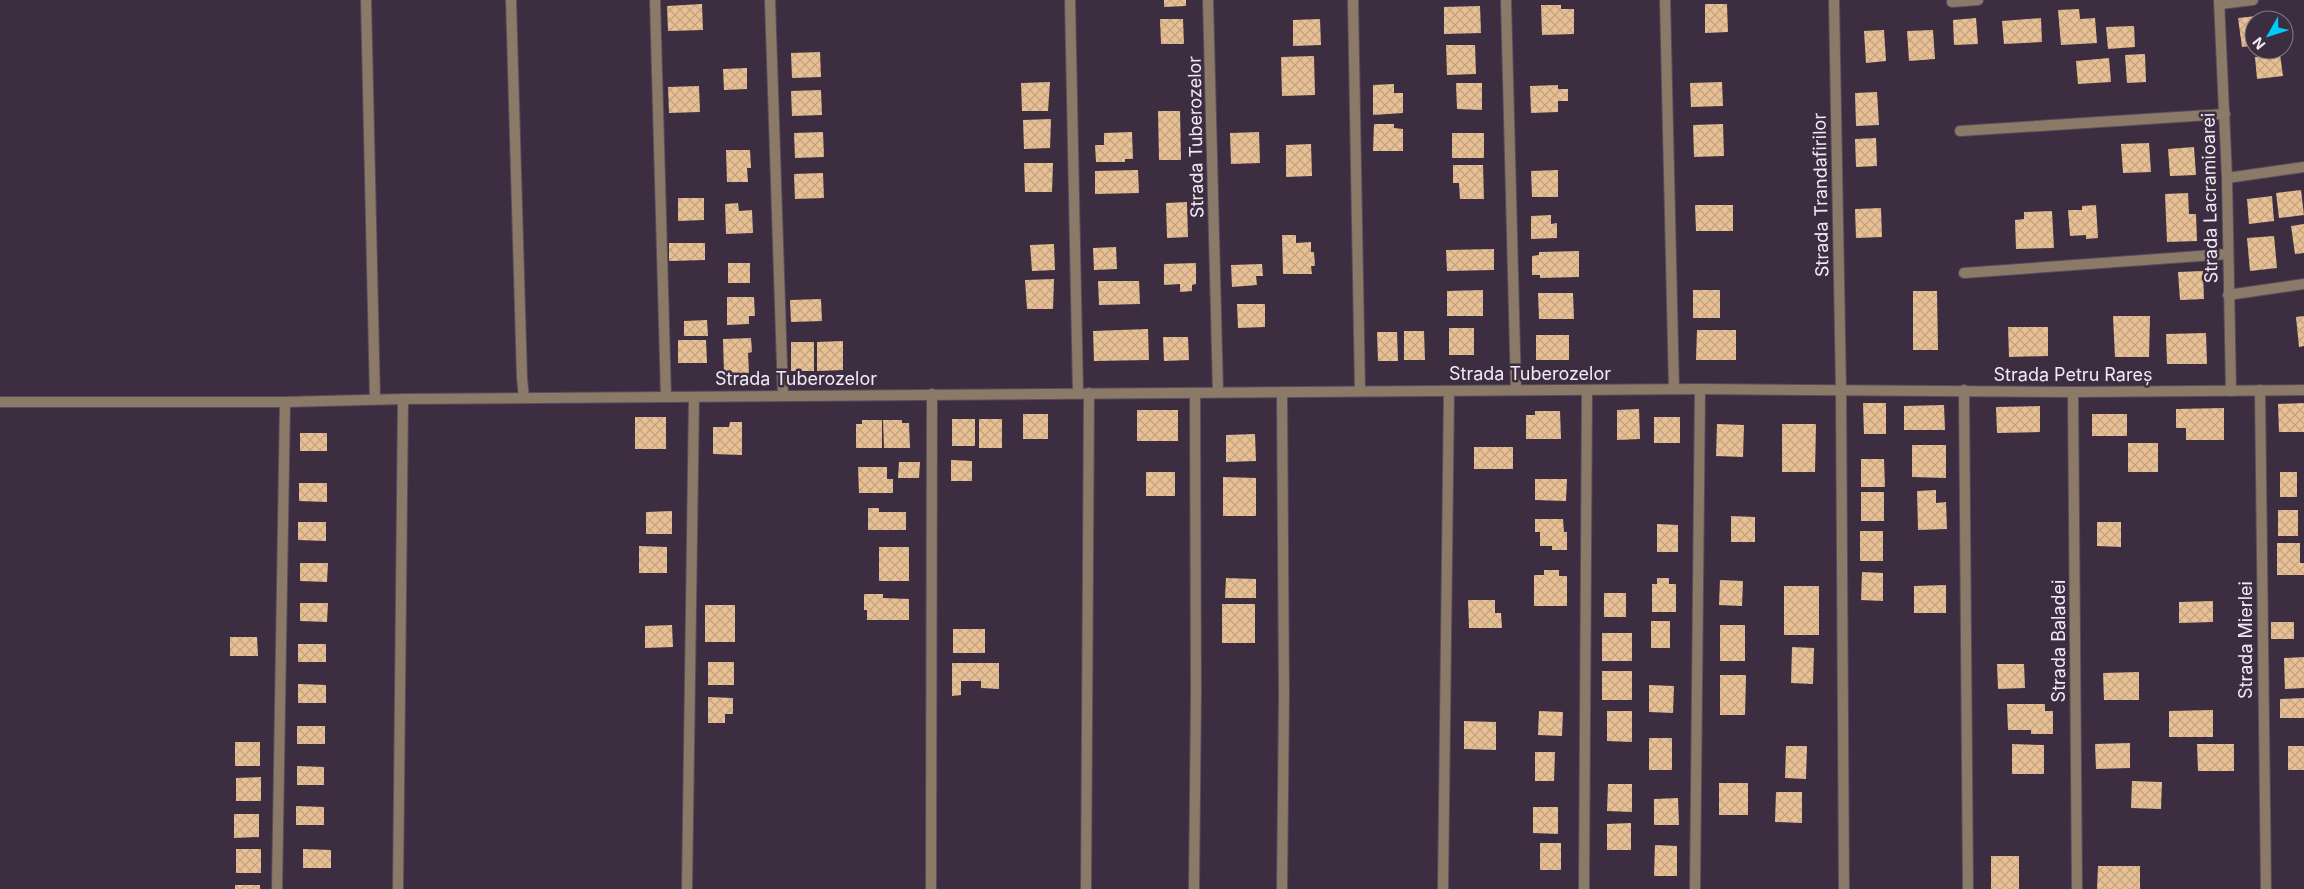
<svg xmlns="http://www.w3.org/2000/svg" width="2304" height="889" font-family="Inter,sans-serif">
<style>
.building{fill:url(#building-cross-hatch)}
.lines{fill:none;stroke-linecap:round;stroke-linejoin:round}
.minor-casing{stroke:#594c5d;stroke-width:12}
.minor{stroke:#8b7a68;stroke-width:10}
.labels{text-anchor:middle;stroke-width:5;stroke-linejoin:round;paint-order:stroke}
.street-label{font-size:18px;fill:#f2e9f5;stroke:#3c2e40}
</style>
<defs>
<pattern id="building-cross-hatch" width="8" height="8" patternUnits="userSpaceOnUse" patternTransform="scale(1.25)"><rect width="8" height="8" fill="#e9c093"/><path d="M0 0l8 8M0 8l8-8" fill="none" stroke="#c1a281"/></pattern>
</defs>
<rect width="100%" height="100%" fill="#3c2e40"/>
<g class="building">
<polygon points="1164,0 1186,0 1186,6 1164,7"/>
<polygon points="702,4 703,30 668,31 667,6"/>
<polygon points="1705,4 1727,4 1728,32 1705,33"/>
<polygon points="1541,5 1561,5 1561,9 1574,9 1574,34 1542,35"/>
<polygon points="1480,6 1481,33 1444,34 1444,7"/>
<polygon points="2079,9 2080,19 2095,18 2097,43 2061,45 2058,10"/>
<polygon points="2276,14 2277,20 2254,20 2254,46 2242,47 2238,18"/>
<polygon points="1976,18 1978,44 1954,45 1953,20"/>
<polygon points="2041,18 2042,42 2004,44 2002,21"/>
<polygon points="1160,19 1183,19 1184,44 1161,44"/>
<polygon points="1320,19 1321,45 1293,46 1293,20"/>
<polygon points="2134,26 2135,47 2108,49 2106,27"/>
<polygon points="1884,30 1886,61 1866,63 1864,31"/>
<polygon points="1933,30 1935,59 1909,61 1907,31"/>
<polygon points="1446,45 1475,45 1476,74 1447,75"/>
<polygon points="820,52 821,77 792,78 791,53"/>
<polygon points="2145,54 2146,82 2127,83 2125,55"/>
<polygon points="2280,54 2283,76 2257,79 2255,57"/>
<polygon points="1314,56 1315,95 1282,96 1281,57"/>
<polygon points="2109,58 2111,82 2078,84 2076,61"/>
<polygon points="747,68 747,89 724,90 723,69"/>
<polygon points="1050,82 1048,111 1022,111 1021,83"/>
<polygon points="1722,82 1723,106 1691,107 1690,83"/>
<polygon points="1456,83 1482,83 1482,110 1457,109"/>
<polygon points="1394,84 1394,93 1403,93 1403,113 1373,115 1373,85"/>
<polygon points="1558,85 1558,89 1568,89 1568,101 1558,101 1558,112 1531,113 1530,86"/>
<polygon points="699,86 700,112 669,113 668,87"/>
<polygon points="821,90 822,115 792,116 791,91"/>
<polygon points="1877,92 1879,125 1856,126 1855,93"/>
<polygon points="1158,111 1180,111 1181,160 1159,160"/>
<polygon points="1051,119 1050,148 1024,149 1023,120"/>
<polygon points="1374,124 1394,124 1394,128 1403,129 1403,151 1373,151"/>
<polygon points="1723,124 1724,156 1694,157 1693,125"/>
<polygon points="823,132 824,157 795,158 794,133"/>
<polygon points="1132,132 1133,159 1125,159 1125,162 1096,162 1095,145 1104,145 1104,133"/>
<polygon points="1259,132 1260,163 1231,164 1230,133"/>
<rect x="1452" y="133" width="32" height="25"/>
<polygon points="1876,138 1877,166 1856,167 1855,139"/>
<polygon points="2149,143 2151,172 2123,173 2121,144"/>
<polygon points="1311,144 1312,176 1286,177 1286,145"/>
<polygon points="2194,147 2196,175 2170,176 2168,149"/>
<polygon points="726,150 750,150 751,168 747,168 748,182 727,182"/>
<polygon points="1024,163 1053,163 1052,192 1025,192"/>
<polygon points="1453,165 1483,165 1484,199 1460,199 1459,183 1453,183"/>
<polygon points="1138,170 1139,193 1095,194 1095,171"/>
<polygon points="1558,170 1558,197 1532,197 1531,171"/>
<polygon points="823,173 824,198 795,199 794,174"/>
<polygon points="2301,190 2304,215 2279,218 2276,193"/>
<polygon points="2188,193 2189,214 2196,214 2197,241 2167,242 2165,194"/>
<polygon points="2272,196 2274,221 2249,224 2247,199"/>
<polygon points="678,198 704,198 704,220 678,221"/>
<polygon points="1187,202 1188,237 1167,238 1166,203"/>
<polygon points="738,203 739,211 752,210 753,233 726,234 725,204"/>
<polygon points="1695,205 1733,205 1733,231 1696,231"/>
<polygon points="2096,205 2098,238 2086,239 2086,235 2070,236 2068,210 2082,210 2082,206"/>
<polygon points="1881,208 1882,237 1856,238 1855,209"/>
<polygon points="2052,211 2054,248 2016,249 2015,220 2024,219 2024,212"/>
<polygon points="1551,215 1551,224 1557,223 1557,238 1531,239 1531,216"/>
<polygon points="2304,224 2304,253 2295,254 2291,226"/>
<polygon points="1282,235 1296,235 1296,243 1311,242 1311,252 1314,252 1315,266 1311,266 1312,274 1283,274"/>
<polygon points="2274,236 2277,268 2250,271 2247,238"/>
<polygon points="669,243 705,243 705,260 669,261"/>
<polygon points="1054,244 1055,270 1032,271 1030,245"/>
<polygon points="1116,247 1117,269 1094,270 1093,248"/>
<polygon points="1494,249 1494,270 1447,271 1446,250"/>
<polygon points="1579,251 1579,277 1540,278 1540,275 1532,275 1532,256 1539,255 1539,252"/>
<rect x="728" y="263" width="22" height="20"/>
<polygon points="1196,263 1196,284 1192,285 1192,291 1180,292 1180,284 1164,285 1164,264"/>
<polygon points="1262,264 1263,276 1256,276 1257,285 1232,287 1231,265"/>
<polygon points="2203,271 2204,299 2180,300 2178,272"/>
<polygon points="1054,279 1053,309 1027,309 1025,280"/>
<polygon points="1098,281 1139,281 1140,304 1099,305"/>
<polygon points="1483,290 1483,316 1447,316 1447,291"/>
<rect x="1693" y="290" width="27" height="28"/>
<polygon points="1913,291 1937,291 1938,350 1913,350"/>
<polygon points="1538,293 1573,293 1574,319 1539,319"/>
<polygon points="727,297 754,297 755,316 749,316 749,324 727,325"/>
<polygon points="821,299 822,321 791,322 790,300"/>
<polygon points="1237,304 1265,304 1265,327 1238,328"/>
<polygon points="2113,316 2150,316 2149,357 2115,357"/>
<polygon points="2304,316 2304,346 2299,347 2296,317"/>
<polygon points="707,320 708,336 684,336 684,321"/>
<polygon points="2008,327 2048,327 2048,356 2009,357"/>
<rect x="1449" y="328" width="25" height="27"/>
<polygon points="1148,329 1149,360 1094,361 1093,331"/>
<polygon points="1697,330 1736,330 1736,360 1696,360"/>
<polygon points="1404,331 1424,331 1425,360 1404,360"/>
<polygon points="1377,332 1397,332 1398,361 1378,361"/>
<polygon points="2206,333 2207,364 2167,364 2166,334"/>
<rect x="1536" y="335" width="33" height="25"/>
<polygon points="1163,337 1188,337 1189,360 1164,361"/>
<polygon points="751,338 752,352 748,353 749,373 724,373 723,339"/>
<polygon points="678,340 706,340 707,363 678,363"/>
<polygon points="843,341 843,370 817,371 817,342"/>
<rect x="791" y="342" width="23" height="29"/>
<polygon points="1863,403 1886,403 1886,434 1864,434"/>
<polygon points="2304,403 2304,432 2279,432 2278,404"/>
<polygon points="1944,405 1945,430 1904,430 1904,406"/>
<polygon points="2040,406 2040,432 1997,433 1996,407"/>
<polygon points="2224,408 2224,440 2186,440 2186,428 2176,428 2176,409"/>
<polygon points="1639,409 1640,439 1617,440 1617,410"/>
<rect x="1137" y="410" width="41" height="31"/>
<polygon points="1535,411 1560,411 1561,439 1526,439 1526,415 1535,415"/>
<rect x="1023" y="414" width="25" height="25"/>
<rect x="2092" y="414" width="35" height="22"/>
<rect x="635" y="417" width="31" height="32"/>
<rect x="1654" y="417" width="26" height="26"/>
<rect x="952" y="419" width="23" height="27"/>
<rect x="979" y="419" width="23" height="29"/>
<polygon points="862,420 882,420 882,448 856,448 856,424 862,424"/>
<polygon points="883,420 902,420 902,423 909,423 910,448 884,448"/>
<polygon points="730,422 742,422 742,455 713,454 713,427 729,427"/>
<polygon points="1717,424 1744,425 1743,457 1716,456"/>
<polygon points="1782,424 1816,424 1815,472 1782,472"/>
<rect x="300" y="433" width="27" height="18"/>
<polygon points="1255,434 1256,461 1226,462 1226,435"/>
<rect x="2128" y="443" width="30" height="29"/>
<polygon points="1912,445 1946,445 1946,478 1912,477"/>
<rect x="1474" y="447" width="39" height="22"/>
<polygon points="1861,459 1884,459 1885,487 1861,487"/>
<polygon points="951,460 972,461 972,481 951,481"/>
<polygon points="899,462 920,462 919,478 898,478"/>
<polygon points="858,467 887,467 887,479 893,479 893,493 859,493"/>
<rect x="1146" y="472" width="29" height="24"/>
<rect x="2280" y="472" width="17" height="25"/>
<polygon points="1223,477 1256,478 1256,516 1223,516"/>
<polygon points="1535,479 1567,479 1566,501 1535,500"/>
<polygon points="299,483 327,483 327,502 299,501"/>
<polygon points="1936,490 1936,503 1946,502 1947,529 1918,530 1917,491"/>
<rect x="1861" y="492" width="23" height="29"/>
<polygon points="868,508 879,508 879,512 906,512 906,530 868,530"/>
<rect x="2278" y="510" width="20" height="26"/>
<polygon points="672,511 672,534 646,534 646,512"/>
<polygon points="1731,516 1755,517 1755,542 1731,542"/>
<polygon points="1535,519 1563,519 1564,532 1567,532 1567,550 1552,550 1552,546 1540,546 1540,532 1535,532"/>
<polygon points="298,522 326,522 326,541 298,540"/>
<polygon points="2097,522 2121,522 2121,547 2097,546"/>
<polygon points="1657,524 1678,525 1678,552 1657,552"/>
<rect x="1860" y="531" width="23" height="30"/>
<polygon points="2277,543 2300,543 2300,563 2304,563 2304,575 2277,575"/>
<polygon points="639,546 667,547 667,573 639,573"/>
<rect x="879" y="547" width="30" height="34"/>
<polygon points="300,563 328,563 327,582 300,581"/>
<polygon points="1544,570 1559,570 1559,576 1567,576 1567,606 1534,606 1534,575 1544,575"/>
<polygon points="1862,572 1883,573 1883,601 1861,600"/>
<polygon points="1226,578 1256,579 1256,598 1225,598"/>
<polygon points="1657,578 1669,578 1669,584 1676,584 1676,612 1652,612 1652,584 1657,584"/>
<polygon points="1720,580 1743,581 1742,606 1719,605"/>
<polygon points="1946,585 1946,613 1914,613 1914,586"/>
<rect x="1784" y="586" width="35" height="49"/>
<rect x="1604" y="593" width="22" height="24"/>
<polygon points="864,594 883,594 883,598 909,599 909,620 867,620 867,610 864,610"/>
<polygon points="1468,600 1495,600 1495,613 1501,613 1502,628 1469,628"/>
<polygon points="2213,601 2213,622 2179,623 2179,602"/>
<polygon points="300,603 328,603 327,622 300,621"/>
<rect x="1222" y="604" width="33" height="39"/>
<rect x="705" y="605" width="30" height="37"/>
<rect x="1651" y="621" width="19" height="27"/>
<rect x="2271" y="622" width="23" height="17"/>
<polygon points="672,625 673,647 645,648 645,626"/>
<rect x="1720" y="625" width="25" height="36"/>
<rect x="953" y="629" width="32" height="24"/>
<rect x="1602" y="633" width="30" height="28"/>
<polygon points="230,637 257,637 258,656 230,656"/>
<rect x="298" y="644" width="28" height="18"/>
<polygon points="1792,647 1814,648 1813,684 1791,683"/>
<polygon points="2304,657 2304,688 2285,689 2284,658"/>
<rect x="708" y="662" width="26" height="23"/>
<polygon points="952,663 999,663 999,689 981,688 981,681 961,681 961,695 952,696"/>
<polygon points="1997,664 2024,664 2025,688 1998,689"/>
<rect x="1602" y="671" width="30" height="29"/>
<polygon points="2139,672 2139,700 2104,700 2103,673"/>
<polygon points="1720,675 1746,675 1745,715 1720,715"/>
<polygon points="298,684 326,685 326,703 298,703"/>
<polygon points="1649,685 1674,686 1673,713 1649,712"/>
<polygon points="708,697 733,698 733,714 725,714 725,723 708,723"/>
<polygon points="2304,698 2304,718 2280,718 2280,699"/>
<polygon points="2007,704 2045,704 2045,711 2053,711 2053,734 2031,734 2031,730 2008,730"/>
<polygon points="2213,710 2213,737 2169,737 2169,711"/>
<polygon points="1539,711 1563,712 1562,736 1538,735"/>
<polygon points="1607,711 1632,711 1632,742 1607,741"/>
<polygon points="1464,721 1496,722 1496,750 1464,749"/>
<rect x="297" y="726" width="28" height="18"/>
<rect x="1649" y="738" width="23" height="32"/>
<rect x="235" y="742" width="25" height="24"/>
<polygon points="2130,743 2130,768 2096,769 2095,744"/>
<polygon points="2012,744 2044,745 2044,774 2012,774"/>
<polygon points="2197,744 2234,744 2234,771 2198,771"/>
<polygon points="1786,746 1807,746 1806,779 1785,778"/>
<rect x="2288" y="746" width="16" height="24"/>
<polygon points="1535,752 1555,752 1554,781 1535,781"/>
<polygon points="297,766 324,767 324,785 297,785"/>
<polygon points="261,777 261,801 236,801 236,778"/>
<polygon points="2132,781 2162,782 2161,809 2131,808"/>
<rect x="1719" y="783" width="29" height="32"/>
<polygon points="1608,784 1632,784 1632,812 1607,811"/>
<polygon points="1776,792 1802,792 1802,823 1775,822"/>
<polygon points="1678,798 1679,825 1654,825 1654,799"/>
<polygon points="296,806 324,807 324,825 296,825"/>
<polygon points="1533,807 1558,807 1558,834 1533,833"/>
<polygon points="234,814 259,814 259,837 234,838"/>
<polygon points="1631,823 1631,850 1607,850 1607,824"/>
<rect x="1540" y="843" width="21" height="27"/>
<polygon points="1655,845 1677,846 1677,876 1654,876"/>
<rect x="236" y="849" width="25" height="24"/>
<polygon points="303,849 331,850 331,868 303,868"/>
<rect x="1991" y="856" width="28" height="33"/>
<polygon points="2098,866 2140,866 2140,889 2097,889"/>
<rect x="235" y="885" width="25" height="4"/>
</g>
<g class="lines">
<defs>
<g id="minor">
<polyline points="366,0 375,399"/>
<polyline points="511,0 522,378 524,398"/>
<polyline points="655,0 666,397"/>
<polyline points="770,0 783,396"/>
<polyline points="1070,0 1078,393"/>
<polyline points="1208,0 1218,392"/>
<polyline points="1353,0 1360,391"/>
<polyline points="1506,0 1516,390"/>
<polyline points="1665,0 1674,389"/>
<polyline points="1834,0 1841,390 1844,889"/>
<polyline points="2219,0 2227,178 2231,391"/>
<polyline points="1952,2 1978,0"/>
<polyline points="2220,4 2253,0"/>
<polyline points="1960,131 2225,114"/>
<polyline points="2227,178 2304,167"/>
<polyline points="1964,273 2228,254"/>
<polyline points="2228,295 2304,284"/>
<polyline points="1964,390 1968,889"/>
<polyline points="2260,390 2266,889"/>
<polyline points="1282,392 1284,695 1282,889"/>
<polyline points="2073,392 2077,889"/>
<polyline points="0,402 285,402 403,399 1700,389 2073,392 2304,390"/>
<polyline points="277,889 285,402"/>
<polyline points="398,889 403,399"/>
<polyline points="687,889 694,397"/>
<polyline points="931,889 932,394"/>
<polyline points="1086,889 1089,393"/>
<polyline points="1194,889 1196,694 1195,393"/>
<polyline points="1443,889 1449,391"/>
<polyline points="1584,889 1587,391"/>
<polyline points="1695,889 1700,389"/>
</g>
</defs>
<use href="#minor" class="minor-casing"/>
<use href="#minor" class="minor"/>
</g>
<g class="labels">
<g class="street-label">
<text transform="translate(1196 137) rotate(-91)" y="6">Strada Tuberozelor</text>
<text transform="translate(1821 195) rotate(-91)" y="6">Strada Trandafirilor</text>
<text transform="translate(2210 198) rotate(-91)" y="6">Strada Lacramioarei</text>
<text x="1530" y="380">Strada Tuberozelor</text>
<text x="2073" y="381">Strada Petru Rareș</text>
<text x="796" y="385">Strada Tuberozelor</text>
<text transform="translate(2246 640) rotate(-90)" y="6">Strada Mierlei</text>
<text transform="translate(2059 641) rotate(-90)" y="6">Strada Baladei</text>
</g>
</g>
<g transform="translate(2269 35) rotate(231)"><circle r="24" fill="#3c2e40" stroke="#857988"/>
<path d="M0-4L9 19L0 12L-9 19Z" fill="#00cbf8"/>
<text y="-8" font-size="14" font-weight="bold" text-anchor="middle" fill="#f2e9f5">N</text>
</g>
</svg>
